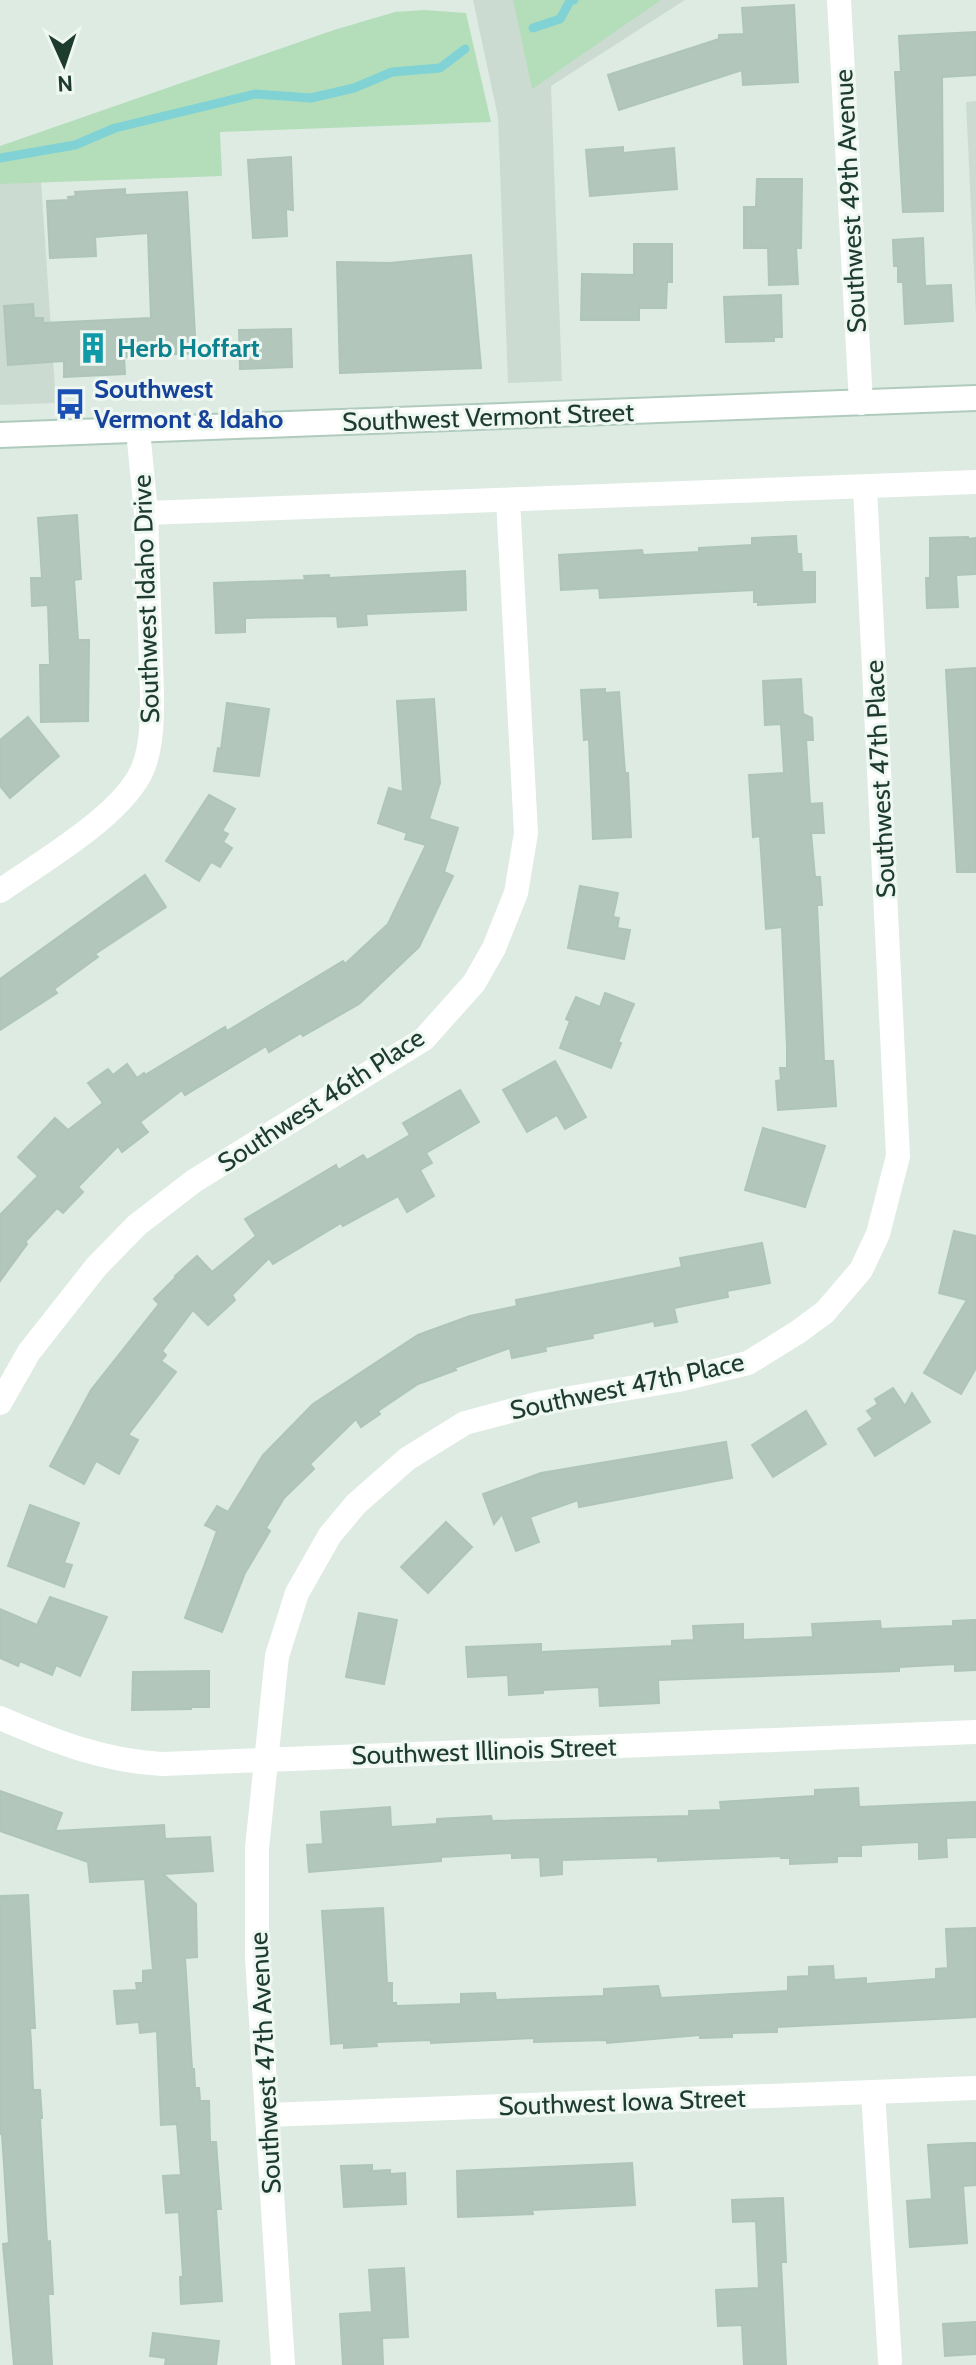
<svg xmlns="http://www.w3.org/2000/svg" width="976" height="2365" font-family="Cabin,sans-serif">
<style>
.built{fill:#ccdbd2}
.green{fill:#b4deba}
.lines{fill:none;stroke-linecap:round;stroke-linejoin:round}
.stream{stroke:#80d2d5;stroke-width:9}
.building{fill:#b3c6bc;stroke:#afc5b9;stroke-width:2}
.secondary-casing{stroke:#b0cbbe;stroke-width:28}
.minor{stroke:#fff;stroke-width:24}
.secondary{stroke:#fff;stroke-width:24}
.labels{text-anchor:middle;stroke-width:6;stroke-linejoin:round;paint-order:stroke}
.street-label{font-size:26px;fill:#1e3b30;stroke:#eef7f1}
.culture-label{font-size:26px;font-weight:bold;fill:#0d838f;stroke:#eef7f1;text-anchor:start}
.transit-label{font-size:26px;font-weight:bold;fill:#164399;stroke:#eef7f1;text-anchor:start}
</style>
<rect width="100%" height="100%" fill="#ddebe3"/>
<g class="built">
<polygon points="473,0 685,0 551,86 562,381 508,383 498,117"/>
<polygon points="976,101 976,314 966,102"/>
<polygon points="41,181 56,403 0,405 0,183"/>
</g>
<g class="green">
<polygon points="513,0 661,0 532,89"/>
<polygon points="424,10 466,13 491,122 220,132 222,176 0,184 0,146 334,30 395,12"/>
</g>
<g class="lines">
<g class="stream">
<polyline points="533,28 560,19 570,1 574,0"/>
<polyline points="0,158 75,145 115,128 255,94 311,98 354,88 392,72 440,68 465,49"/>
</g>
</g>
<g class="building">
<polygon points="794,5 798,82 743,85 742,70 619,110 608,75 719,39 719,35 744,34 742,8"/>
<polygon points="976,32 976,75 942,77 943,211 903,212 895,72 901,72 899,36"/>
<polygon points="623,147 623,153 674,148 677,189 590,196 586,150"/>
<polygon points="291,157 293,210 286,209 287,236 253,238 248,160"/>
<polygon points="757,179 802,179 801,248 796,248 798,284 769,285 768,248 744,248 744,207 756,207"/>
<polygon points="125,189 125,195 187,192 196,353 124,357 125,374 64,377 64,361 8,365 4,306 33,304 34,318 43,318 43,323 151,318 148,233 95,237 96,256 50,258 47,201 69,200 68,197 76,196 75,192"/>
<polygon points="923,238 925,286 951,285 953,321 905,324 903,282 898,282 898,266 894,266 893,240"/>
<polygon points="634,244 672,244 672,282 667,282 666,308 639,308 639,320 581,320 582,274 634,275"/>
<polygon points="471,255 481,368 340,373 337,262 390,263"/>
<polygon points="781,295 782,337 774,337 774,341 726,342 724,297"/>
<polygon points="291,329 292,367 240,369 239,330"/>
<polygon points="77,515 81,579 74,580 78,640 89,640 88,721 41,722 40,665 50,665 48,605 32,606 31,578 42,578 38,518"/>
<polygon points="796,536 797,554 801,554 802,572 815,572 815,602 758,605 758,602 754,602 754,590 600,598 599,588 561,590 559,555 642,550 643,555 699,552 699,548 752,545 752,538"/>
<polygon points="968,537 968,539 976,538 976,574 956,575 958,607 927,608 926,578 930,578 930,538"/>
<polygon points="465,571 466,610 366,614 367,625 338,627 337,616 245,618 245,632 216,633 214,583 305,580 304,576 329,575 329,578"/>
<polygon points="976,668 976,872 957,872 946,670"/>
<polygon points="801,679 803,714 812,718 813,740 806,740 810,804 822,803 824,833 811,833 815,877 820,877 822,905 817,905 824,1061 833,1061 836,1106 778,1110 776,1081 781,1080 780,1068 787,1068 787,1046 782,927 766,929 760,836 753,837 749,775 784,773 781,724 765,725 763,681"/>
<polygon points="605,689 605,693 619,692 625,773 628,773 631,837 593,839 589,739 584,740 581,690"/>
<polygon points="434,699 440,783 429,819 458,828 444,872 453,876 419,947 359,1004 303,1036 301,1033 269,1052 266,1046 185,1095 182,1090 140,1122 148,1132 122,1152 118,1146 78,1187 83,1192 63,1213 57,1208 25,1242 27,1244 0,1281 0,1215 38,1176 18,1157 55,1118 68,1130 103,1103 88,1083 108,1069 113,1075 127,1064 137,1078 144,1073 145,1075 225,1027 227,1031 343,961 345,964 388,924 426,845 405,839 407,833 378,823 389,788 403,792 397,701"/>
<polygon points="227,703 269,709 259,776 214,771 218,748 221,749"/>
<polygon points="28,717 59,756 10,798 0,786 0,740"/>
<polygon points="209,795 235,809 222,831 228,834 223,842 232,848 220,867 211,862 199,881 166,861"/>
<polygon points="145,875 166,907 95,954 98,957 54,989 57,993 0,1030 0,979"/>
<polygon points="580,886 618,893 613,917 619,918 617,928 630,930 624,959 568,948"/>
<polygon points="605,993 634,1004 618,1042 621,1043 611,1068 560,1048 570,1021 566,1019 576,997 600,1007"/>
<polygon points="555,1061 586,1117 565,1129 557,1115 527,1132 503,1090"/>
<polygon points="460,1090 479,1122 426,1153 432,1163 420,1170 434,1196 407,1212 398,1196 343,1226 341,1223 273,1264 269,1258 232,1295 235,1300 208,1325 193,1310 162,1351 166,1355 161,1361 176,1372 128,1435 138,1440 119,1474 96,1461 84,1484 50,1466 91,1390 159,1304 154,1299 176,1277 175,1276 197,1256 212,1272 256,1236 245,1219 336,1165 338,1170 363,1155 367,1160 410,1135 403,1123"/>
<polygon points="763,1128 825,1146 805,1207 745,1190"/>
<polygon points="954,1231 976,1236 976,1368 961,1394 924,1373 967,1300 939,1293"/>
<polygon points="762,1243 770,1283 727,1291 728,1297 674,1308 677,1322 655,1326 654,1321 592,1334 593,1338 545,1347 546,1351 512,1358 510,1348 454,1368 456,1370 418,1384 378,1411 380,1414 361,1427 356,1419 310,1464 314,1469 284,1498 266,1528 270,1531 245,1573 222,1632 185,1618 217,1531 205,1525 217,1506 228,1512 263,1455 313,1404 418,1335 470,1316 517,1306 516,1300 682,1267 680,1258"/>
<polygon points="893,1388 905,1406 912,1393 930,1422 875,1456 858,1429 873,1419 867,1411 878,1404 875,1399"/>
<polygon points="806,1411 826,1444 773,1477 752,1445"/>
<polygon points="726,1442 732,1478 579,1507 578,1500 530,1517 539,1542 516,1551 502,1514 494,1524 483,1494 541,1473"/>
<polygon points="30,1505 79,1523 64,1563 72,1565 64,1587 8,1566"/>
<polygon points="446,1522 472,1547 428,1593 401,1567"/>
<polygon points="50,1597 107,1617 80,1676 56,1665 52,1675 20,1661 18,1666 0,1658 0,1609 37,1625"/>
<polygon points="359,1613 397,1620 384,1684 346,1677"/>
<polygon points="975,1620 976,1670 955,1671 955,1664 899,1667 899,1671 658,1680 659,1703 600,1706 599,1687 543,1690 543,1693 509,1695 508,1675 468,1677 466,1647 541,1644 541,1652 672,1646 672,1641 694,1640 693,1626 743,1624 743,1640 813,1637 812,1624 880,1621 881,1629 953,1626 953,1621"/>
<polygon points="209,1671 209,1707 191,1707 191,1709 132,1710 133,1672"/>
<polygon points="858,1788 859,1807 976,1802 976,1837 946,1838 947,1857 919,1859 919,1842 861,1845 861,1856 837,1856 837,1862 790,1864 790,1858 781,1858 781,1856 658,1861 658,1857 562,1860 562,1874 541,1876 540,1857 512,1858 512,1853 441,1857 441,1861 309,1872 307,1845 323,1844 321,1812 390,1807 391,1827 437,1824 437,1819 491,1816 492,1821 689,1816 689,1811 721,1810 720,1802 815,1796 815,1790"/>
<polygon points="0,1791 62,1813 55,1831 164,1825 165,1839 210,1837 213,1871 163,1874 196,1904 197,1957 185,1958 192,2069 194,2069 195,2088 199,2088 200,2101 209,2101 210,2142 216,2142 221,2209 216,2209 222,2301 181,2304 180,2277 183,2277 179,2212 166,2213 163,2176 181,2175 177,2124 161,2125 157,2031 140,2033 139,2022 117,2024 114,1991 137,1990 136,1983 143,1983 143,1971 153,1970 145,1879 90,1882 88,1862 0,1831"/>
<polygon points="28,1895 35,2028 30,2028 31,2042 33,2090 40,2090 42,2118 40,2118 47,2242 50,2241 53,2294 48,2294 52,2365 14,2365 3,2244 9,2243 2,2134 0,2134 0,1896"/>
<polygon points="383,1908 387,1983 392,1983 392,2003 396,2003 396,2006 461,2004 461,1994 495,1993 496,2000 604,1996 604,1989 658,1986 661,1998 788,1991 788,1977 809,1976 809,1967 833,1966 834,1980 866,1978 866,1984 936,1979 936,1969 948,1968 946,1929 976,1928 976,2017 777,2027 777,2032 732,2033 732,2037 700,2038 700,2035 607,2043 607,2040 534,2042 534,2038 431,2043 431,2040 376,2042 377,2046 344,2048 344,2043 331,2044 322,1911"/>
<polygon points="968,2143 976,2143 976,2185 963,2186 967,2243 910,2247 907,2201 932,2199 928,2145"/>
<polygon points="632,2163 635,2205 532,2210 533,2214 458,2217 457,2171"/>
<polygon points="372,2165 372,2171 390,2170 390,2174 405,2173 406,2204 344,2207 341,2166"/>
<polygon points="783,2198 786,2262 781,2262 786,2365 744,2365 742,2325 718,2326 716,2290 759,2288 756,2221 733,2222 732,2200"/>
<polygon points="404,2268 408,2337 382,2338 383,2365 343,2365 340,2314 372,2312 369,2270"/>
<polygon points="976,2322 976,2354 945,2356 943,2324"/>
<polygon points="153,2333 219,2341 216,2365 165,2365 166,2358 150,2356"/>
</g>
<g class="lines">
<defs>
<polyline id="secondary" points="0,435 976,398"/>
</defs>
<use href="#secondary" class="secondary-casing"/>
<g class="minor">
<polyline points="839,0 861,403"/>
<polyline points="146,513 976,482"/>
<path d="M0 891C41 862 125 814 143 768 152 745 152 720 152 695L146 513 138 430"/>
<polyline points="0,1403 29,1352 96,1267 137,1225 194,1181 424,1039 474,983 494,948 516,893 526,833 508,500"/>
<path d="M0 1718C53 1741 104 1761 162 1764L976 1732"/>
<polyline points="873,2093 890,2361"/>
<polyline points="268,2115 976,2088"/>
<polyline points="283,2365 257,1958 257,1848 277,1656 297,1593 330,1535 356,1504 407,1459 465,1423 540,1403 678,1380 748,1363 798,1332 825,1312 861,1270 878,1234 898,1156 865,487"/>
</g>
<use href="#secondary" class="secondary"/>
</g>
<defs>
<symbol id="building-bare" viewBox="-9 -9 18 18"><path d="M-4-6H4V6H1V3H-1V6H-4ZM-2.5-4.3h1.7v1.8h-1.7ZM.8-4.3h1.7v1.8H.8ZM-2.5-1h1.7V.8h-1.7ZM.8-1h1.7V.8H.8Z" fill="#0f9aa8" stroke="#eef7f1" stroke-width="2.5" paint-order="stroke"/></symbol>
<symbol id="bus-bare" viewBox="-9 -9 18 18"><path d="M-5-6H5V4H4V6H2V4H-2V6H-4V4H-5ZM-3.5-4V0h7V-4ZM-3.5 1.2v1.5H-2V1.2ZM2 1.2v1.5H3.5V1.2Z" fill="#1a4fb4" stroke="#eef7f1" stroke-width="2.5" paint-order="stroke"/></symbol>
</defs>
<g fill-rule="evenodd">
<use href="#building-bare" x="71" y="326" width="44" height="44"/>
<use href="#bus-bare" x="48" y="382" width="44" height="44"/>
</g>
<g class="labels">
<g class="street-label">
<text transform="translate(850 201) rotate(-93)" y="9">Southwest 49th Avenue</text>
<text transform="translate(488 417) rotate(-2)" y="9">Southwest Vermont Street</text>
<text transform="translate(146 599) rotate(-92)" y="9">Southwest Idaho Drive</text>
<text transform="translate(880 779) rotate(-93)" y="9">Southwest 47th Place</text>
<text transform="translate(321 1100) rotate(-33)" y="9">Southwest 46th Place</text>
<text transform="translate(627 1386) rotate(-12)" y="9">Southwest 47th Place</text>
<text transform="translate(484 1751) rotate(-2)" y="9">Southwest Illinois Street</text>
<text transform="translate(265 2063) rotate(-93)" y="9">Southwest 47th Avenue</text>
<text transform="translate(622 2102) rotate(-2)" y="9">Southwest Iowa Street</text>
</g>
<g class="culture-label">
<text x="117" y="357">Herb Hoffart</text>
</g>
<g class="transit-label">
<text x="94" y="398">Southwest<tspan x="94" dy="30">Vermont &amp; Idaho</tspan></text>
</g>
</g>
<g transform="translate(64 64) rotate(177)" stroke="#eef7f1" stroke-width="6" paint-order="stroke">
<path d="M0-6L14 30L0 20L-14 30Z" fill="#1e3b30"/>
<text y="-12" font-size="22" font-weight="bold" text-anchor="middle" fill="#1e3b30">N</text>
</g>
</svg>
